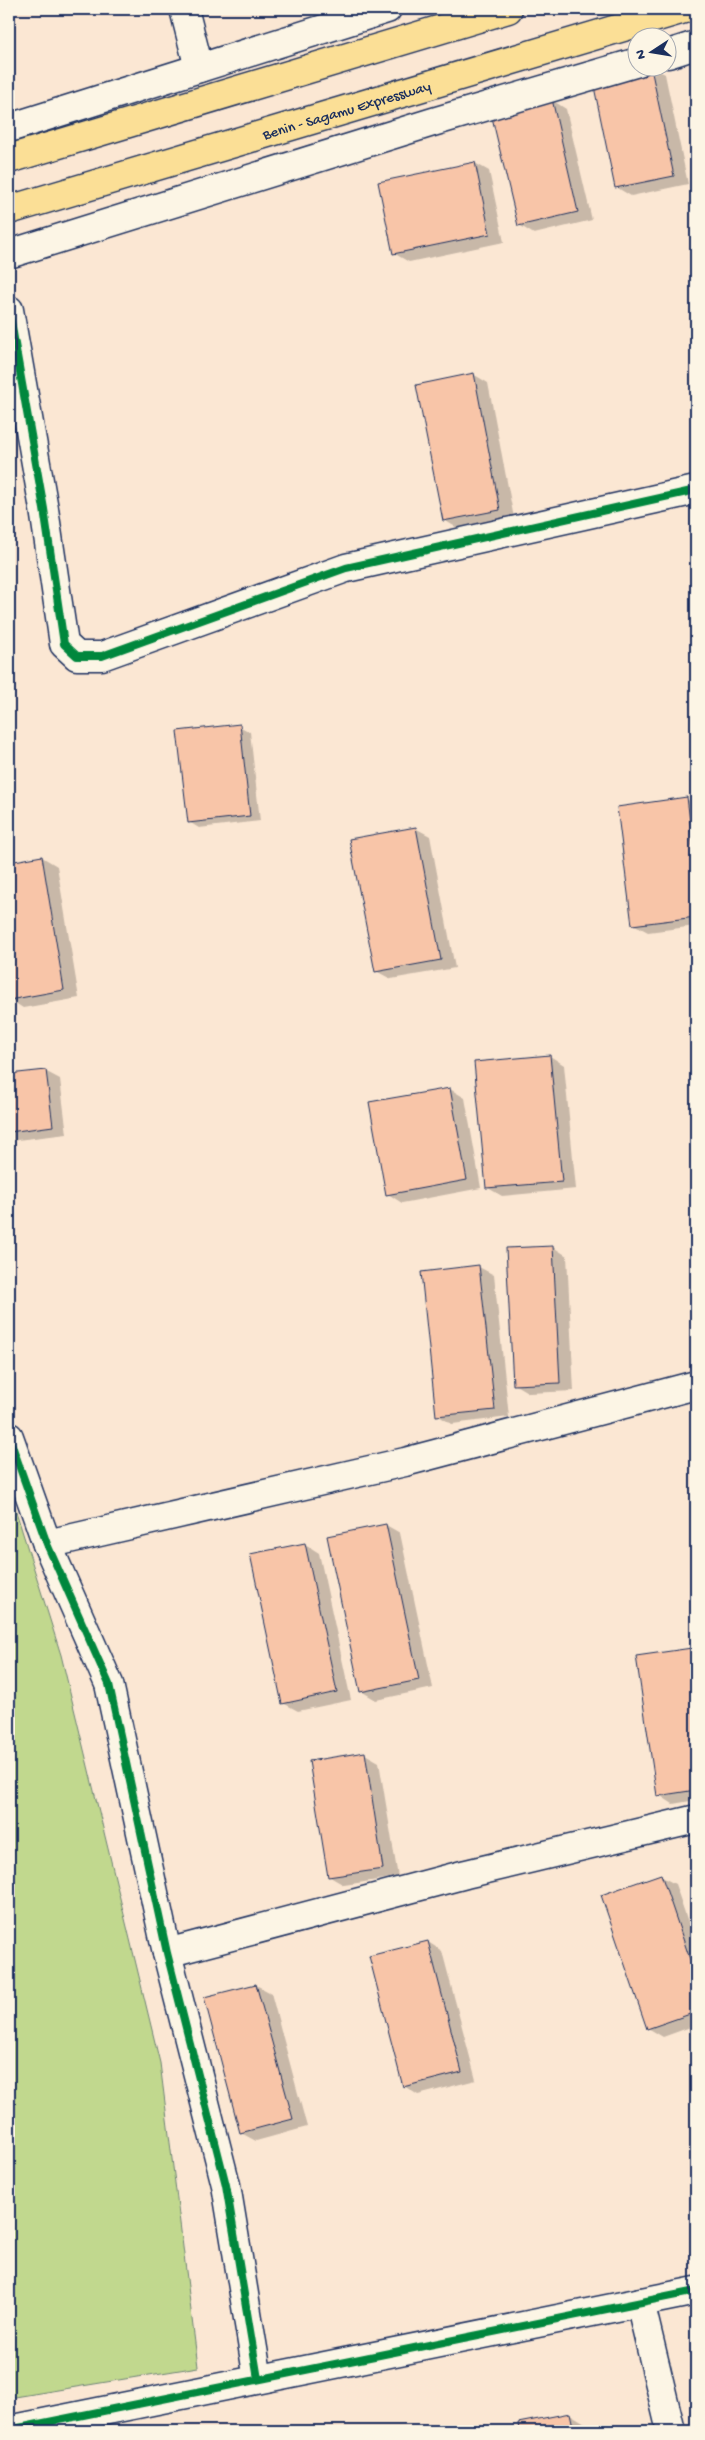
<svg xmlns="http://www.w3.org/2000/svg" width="705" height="2440" font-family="'Gochi Hand',sans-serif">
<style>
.green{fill:#c1d88e;stroke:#6e8476}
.shadow{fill:#0003}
.building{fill:#f8c5a8;stroke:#1b2f5e}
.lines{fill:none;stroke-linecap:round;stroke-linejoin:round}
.minor-casing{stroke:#1b2f5e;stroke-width:31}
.highway-casing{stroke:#1b2f5e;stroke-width:31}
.minor{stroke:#fcf5e5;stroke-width:28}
.highway{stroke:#fbdf96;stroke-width:28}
.cycleway-casing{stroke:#fcf5e5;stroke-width:11}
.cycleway{stroke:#00873e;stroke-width:8}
.labels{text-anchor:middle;stroke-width:4;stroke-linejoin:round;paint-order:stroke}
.street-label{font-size:15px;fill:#1b2f5e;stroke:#fcf5e5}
</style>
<rect width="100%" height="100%" fill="#fbe7d3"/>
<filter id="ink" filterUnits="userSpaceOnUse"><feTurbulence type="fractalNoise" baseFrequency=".02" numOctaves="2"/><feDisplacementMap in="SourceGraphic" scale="10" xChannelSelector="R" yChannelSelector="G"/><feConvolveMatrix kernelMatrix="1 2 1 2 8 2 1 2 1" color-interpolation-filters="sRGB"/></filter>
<g filter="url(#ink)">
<polygon class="green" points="9,1489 61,1655 160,2063 198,2367 9,2398"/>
<g class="shadow">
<polygon points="642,68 653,68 665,74 688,184 631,196 616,187"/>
<polygon points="552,100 566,109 592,220 534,234 519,225"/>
<polygon points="475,163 489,171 504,242 409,262 395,254"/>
<polygon points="473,374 488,383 514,518 459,529 444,520"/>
<polygon points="239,726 250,732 260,821 199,828 189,822"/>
<polygon points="686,799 696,804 696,926 648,932 633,924"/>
<polygon points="415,828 430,836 455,968 391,979 376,971"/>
<polygon points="42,857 57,866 79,998 23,1008 9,999 9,863"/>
<polygon points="550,1056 564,1065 576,1189 502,1196 488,1188"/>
<polygon points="45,1071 60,1079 67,1134 9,1141 9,1075"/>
<polygon points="450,1089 465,1098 481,1188 402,1203 388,1194"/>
<polygon points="553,1247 567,1256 574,1391 529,1393 514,1384"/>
<polygon points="479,1267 494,1275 509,1417 452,1424 437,1415"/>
<polygon points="386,1525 400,1533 433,1688 376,1700 361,1691"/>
<polygon points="305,1544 319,1553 351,1700 298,1711 283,1703"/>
<polygon points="692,1649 696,1651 696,1800 673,1804 659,1795"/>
<polygon points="365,1754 379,1762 398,1877 344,1885 330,1877"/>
<polygon points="660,1876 675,1884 696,1945 696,2025 663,2037 648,2028"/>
<polygon points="428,1942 442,1951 476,2080 418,2095 404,2086"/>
<polygon points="256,1985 271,1993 307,2127 256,2141 241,2133 205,1998"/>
<polygon points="570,2414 585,2423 586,2431 521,2431 519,2424"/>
</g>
<g class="building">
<polygon points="638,68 651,68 674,176 615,188 592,77"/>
<polygon points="552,99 578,212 518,226 491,113"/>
<polygon points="475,162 490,234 393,254 378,182"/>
<polygon points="474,373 500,510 443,521 416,385"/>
<polygon points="240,724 250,816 188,823 177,731"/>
<polygon points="687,797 696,872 696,917 632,925 617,807"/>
<polygon points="416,827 441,960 375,972 349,839"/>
<polygon points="42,856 64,990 9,1000 9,862"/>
<polygon points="550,1055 562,1182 486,1188 474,1062"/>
<polygon points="46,1070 53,1126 9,1132 9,1074"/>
<polygon points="450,1088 467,1180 386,1195 369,1102"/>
<polygon points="553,1246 560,1383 513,1385 506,1248"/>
<polygon points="479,1265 495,1410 436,1416 421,1272"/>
<polygon points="386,1524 419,1680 360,1692 327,1536"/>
<polygon points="305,1543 337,1692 282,1704 250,1554"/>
<polygon points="692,1648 696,1677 696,1790 657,1796 636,1656"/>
<polygon points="365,1752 383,1869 328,1877 309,1761"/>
<polygon points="661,1874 696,1977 696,2012 647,2029 601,1895"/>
<polygon points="428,1941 462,2072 403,2087 369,1956"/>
<polygon points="256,1984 293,2119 240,2133 204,1997"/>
<polygon points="570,2413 574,2431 519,2431 518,2423"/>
</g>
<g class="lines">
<defs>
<g id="minor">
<polyline points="184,9 199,68"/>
<polyline points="668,54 696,45"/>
<polyline points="9,128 387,9"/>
<polyline points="9,254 433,122 638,62"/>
<polyline points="9,310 44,509 64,644 77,656 102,656 346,568 696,490"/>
<polyline points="9,1437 47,1544 109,1684 167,1953 226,2185 258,2379"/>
<polyline points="47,1544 405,1462 696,1385"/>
<polyline points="167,1953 466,1874 696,1819"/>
<polyline points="640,2302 671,2431"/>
<polyline points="9,2430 696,2291"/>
</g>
<g id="highway">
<polyline points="9,159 508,9"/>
<path id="s1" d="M9 210 684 9"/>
</g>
</defs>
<use href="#minor" class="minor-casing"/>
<use href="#highway" class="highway-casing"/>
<use href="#minor" class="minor"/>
<use href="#highway" class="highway"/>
<defs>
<g id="cycleway">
<polyline points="9,310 44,509 64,644 77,656 102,656 346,568 696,490"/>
<polyline points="9,1437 47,1544 109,1684 167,1953 226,2185 258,2379"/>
<polyline points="9,2430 696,2291"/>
</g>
</defs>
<use href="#cycleway" class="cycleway-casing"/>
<use href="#cycleway" class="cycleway"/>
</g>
</g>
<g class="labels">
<g class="street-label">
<text dy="5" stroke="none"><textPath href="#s1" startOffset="352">Benin - Sagamu Expressway</textPath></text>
</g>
</g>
<rect width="705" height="2440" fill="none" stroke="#fcf5e5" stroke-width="30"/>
<rect x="15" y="15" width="675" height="2410" fill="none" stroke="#1b2f5e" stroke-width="2" filter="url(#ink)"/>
<g transform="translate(652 52) rotate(258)"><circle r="24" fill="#fcf5e5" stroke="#a2a6af"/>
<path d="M0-4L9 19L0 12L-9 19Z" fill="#1b2f5e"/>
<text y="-8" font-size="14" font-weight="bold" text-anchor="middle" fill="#1b2f5e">N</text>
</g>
</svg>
